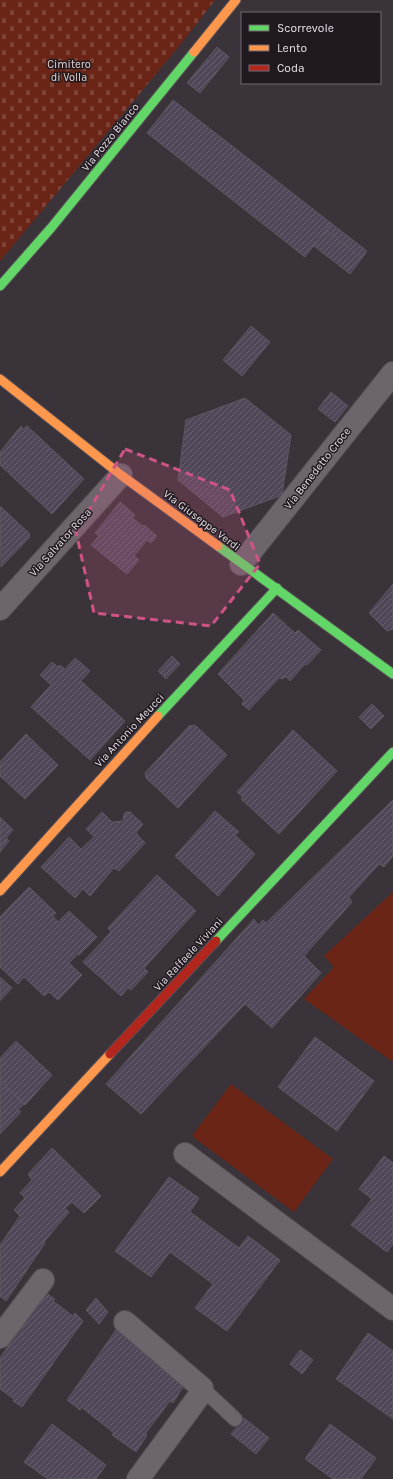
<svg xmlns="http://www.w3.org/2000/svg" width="393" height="1479" font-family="Karla,sans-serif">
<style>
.cemetery{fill:url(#cemetery-stones)}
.park{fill:#6a2516}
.building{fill:url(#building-hatch);stroke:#5c585e}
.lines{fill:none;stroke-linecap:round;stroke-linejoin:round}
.lane-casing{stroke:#564f55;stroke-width:16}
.street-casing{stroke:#564f55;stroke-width:24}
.fast-casing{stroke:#564f55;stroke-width:11}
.slow-casing{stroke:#564f55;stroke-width:11}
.jam-casing{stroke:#564f55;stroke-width:11}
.lane{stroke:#6c666c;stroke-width:14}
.street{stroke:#6c666c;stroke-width:22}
.fast{stroke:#63d668;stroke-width:9}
.slow{stroke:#ff974d;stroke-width:9}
.jam{stroke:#b3261e;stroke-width:9}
.marked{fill:#ce5486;fill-opacity:0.2;stroke:#ce5486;stroke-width:3;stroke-dasharray:8 5;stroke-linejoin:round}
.labels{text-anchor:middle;stroke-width:3;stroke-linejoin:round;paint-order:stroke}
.park-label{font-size:11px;fill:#f0d6cf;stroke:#201a20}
.street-label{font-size:11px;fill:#eae1e9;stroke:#201a20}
</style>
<defs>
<pattern id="cemetery-stones" width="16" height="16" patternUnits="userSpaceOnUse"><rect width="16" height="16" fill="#6a2516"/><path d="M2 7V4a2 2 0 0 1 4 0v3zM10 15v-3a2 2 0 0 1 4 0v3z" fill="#7f4438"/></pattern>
<pattern id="building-hatch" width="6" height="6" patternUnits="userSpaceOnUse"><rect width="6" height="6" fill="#504859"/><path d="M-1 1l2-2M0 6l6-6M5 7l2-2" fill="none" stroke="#696271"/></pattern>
</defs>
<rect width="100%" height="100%" fill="#3a3339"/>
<polygon class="cemetery" points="0,0 215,0 180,45 0,261"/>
<g class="park">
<polygon points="393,892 393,1062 304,999 334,967 324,956"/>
<polygon points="231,1084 333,1159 294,1212 192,1136"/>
</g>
<g class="building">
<polygon points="217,47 229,57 200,93 187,83"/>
<polygon points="173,100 331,223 305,257 147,133"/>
<polygon points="331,223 367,251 362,258 326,230"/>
<polygon points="326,230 362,258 350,274 314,246"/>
<polygon points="251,326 270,342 242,376 223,360"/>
<polygon points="331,392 348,406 335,422 318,409"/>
<polygon points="245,398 291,435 282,495 223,517 178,480 186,420"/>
<polygon points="21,426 23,429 27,426 84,479 52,514 0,465 0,452"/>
<polygon points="120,502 135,515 132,518 143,526 144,525 157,536 151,543 147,540 134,556 139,560 127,574 91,545 99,536 95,533"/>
<polygon points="0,506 29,533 30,537 1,567"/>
<polygon points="393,584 393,629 387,631 369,613"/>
<polygon points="273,613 295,633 298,630 321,650 307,665 305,664 290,681 285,676 283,679 279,678 249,710 242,704 244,700 218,674"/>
<polygon points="172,656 180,664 166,679 158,671"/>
<polygon points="75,658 90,671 81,681 125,721 90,760 31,707 51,685 40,675 52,662 58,667 60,665 65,669"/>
<polygon points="372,704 384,716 371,729 359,717"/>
<polygon points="195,725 227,755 178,808 146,778 145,773 189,726"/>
<polygon points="293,730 337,771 279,834 241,799 243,797 237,792"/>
<polygon points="26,734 58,765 25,799 0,776 0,762"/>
<polygon points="393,800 393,856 384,867 379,864 349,897 352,902 304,956 321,973 272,1028 245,1004 141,1114 106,1084 254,919 258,925 263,920 266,923"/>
<polygon points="215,811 239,832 235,835 255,854 218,896 175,856"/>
<polygon points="102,812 112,822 123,821 124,814 126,812 130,812 143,824 136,833 145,843 119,871 114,868 90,896 83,889 75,898 41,867 69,837 81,849 94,837 86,829"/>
<polygon points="0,817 13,830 6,838 9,841 0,852"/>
<polygon points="157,875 196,911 144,968 148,972 131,990 128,988 121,996 83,962 111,932 108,928"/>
<polygon points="29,887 56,913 53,916 58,922 69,911 97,937 79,955 78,954 69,963 82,975 58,1000 49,992 44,996 24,977 18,984 0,967 0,917"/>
<polygon points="0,977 12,988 0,1001"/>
<polygon points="315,1037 374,1081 337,1131 278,1087"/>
<polygon points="16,1041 52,1075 25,1105 0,1081 0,1058"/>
<polygon points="0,1081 24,1104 18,1110 21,1112 0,1134"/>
<polygon points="52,1148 101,1196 84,1213 72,1202 65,1208 69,1212 44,1242 45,1243 6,1301 0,1296 0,1245 20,1216 14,1210 25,1198 20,1193 32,1180 28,1174"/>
<polygon points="384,1156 393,1163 393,1244 387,1252 351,1225 372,1199 359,1189"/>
<polygon points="169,1177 199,1198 190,1212 239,1248 248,1236 280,1260 227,1331 195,1308 213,1284 170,1252 151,1277 115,1251"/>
<polygon points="46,1293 55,1299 53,1301 73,1316 75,1313 83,1321 22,1407 13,1401 14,1399 0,1389 0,1358"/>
<polygon points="96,1298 108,1312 99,1324 86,1310"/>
<polygon points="118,1327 187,1380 173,1403 170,1401 145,1434 147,1435 136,1452 112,1435 114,1433 81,1407 80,1410 67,1400"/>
<polygon points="368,1333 393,1351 393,1419 336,1379"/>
<polygon points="300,1350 313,1360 302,1374 290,1364"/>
<polygon points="244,1418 269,1438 256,1454 231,1434"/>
<polygon points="52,1424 106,1465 96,1479 48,1479 24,1462"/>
<polygon points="330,1424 376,1458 361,1479 333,1479 305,1459"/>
</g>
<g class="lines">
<defs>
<polyline id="lane" points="202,1388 235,1419"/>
<g id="street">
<polyline points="241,564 393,373"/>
<polyline points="0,609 121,475"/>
<polyline points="185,1154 393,1309"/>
<polyline points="125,1322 202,1388 202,1392 138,1479"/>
<polyline points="0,1337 43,1280"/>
</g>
<g id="fast">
<polyline points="0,286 51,228 194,52"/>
<polyline points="218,546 393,674"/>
<polyline points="158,716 277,588"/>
<polyline points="216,941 393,752"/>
</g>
<g id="slow">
<polyline points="194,52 236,0"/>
<polyline points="0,379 121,475 218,546"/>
<polyline points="0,891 158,716"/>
<polyline points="0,1172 110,1054"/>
</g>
<polyline id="jam" points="110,1054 216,941"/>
</defs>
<use href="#lane" class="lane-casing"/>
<use href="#street" class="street-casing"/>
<use href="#fast" class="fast-casing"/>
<use href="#slow" class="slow-casing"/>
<use href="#jam" class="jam-casing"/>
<use href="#lane" class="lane"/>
<use href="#street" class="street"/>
<use href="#fast" class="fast"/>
<use href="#slow" class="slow"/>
<use href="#jam" class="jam"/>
</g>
<path class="marked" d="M125 449 230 490 260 564 211 626 94 613 76 532Z"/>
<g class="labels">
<g class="park-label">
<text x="69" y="68">Cimitero<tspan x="69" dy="13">di Volla</tspan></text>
</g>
<g class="street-label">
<text transform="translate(110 137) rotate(-51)" y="4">Via Pozzo Bianco</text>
<text transform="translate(317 468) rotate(-52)" y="4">Via Benedetto Croce</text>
<text transform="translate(202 520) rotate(37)" y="4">Via Giuseppe Verdi</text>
<text transform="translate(60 542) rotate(-48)" y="4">Via Salvator Rosa</text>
<text transform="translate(129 730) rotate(-47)" y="4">Via Antonio Meucci</text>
<text transform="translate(188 954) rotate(-47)" y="4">Via Raffaele Viviani</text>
</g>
</g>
<rect x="241" y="12" width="140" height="72" fill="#201a20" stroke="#716a70"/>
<rect x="249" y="25" width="20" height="6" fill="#63d668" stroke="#716a70"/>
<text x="277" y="32" font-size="12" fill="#eae1e9">Scorrevole</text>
<rect x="249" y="45" width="20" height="6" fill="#ff974d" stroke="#716a70"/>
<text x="277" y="52" font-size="12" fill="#eae1e9">Lento</text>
<rect x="249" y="65" width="20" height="6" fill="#b3261e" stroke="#716a70"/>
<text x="277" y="72" font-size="12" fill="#eae1e9">Coda</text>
</svg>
